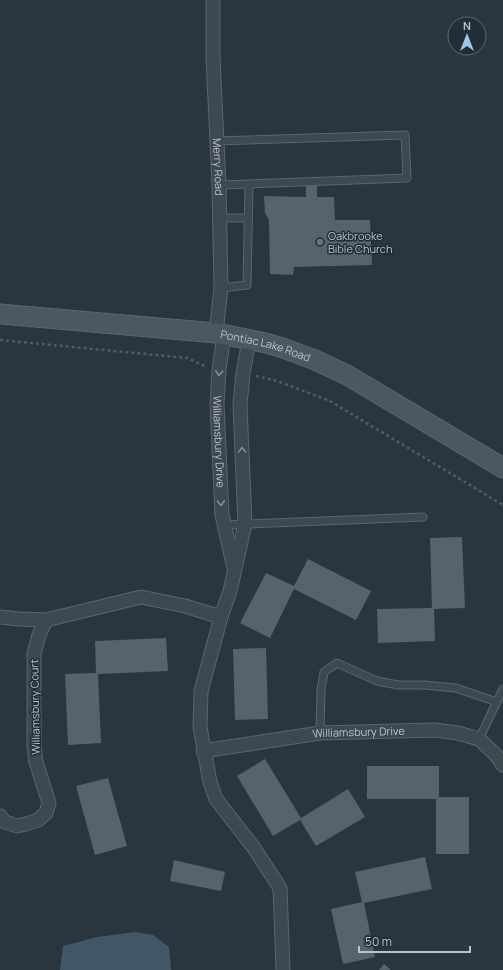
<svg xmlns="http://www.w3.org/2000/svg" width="503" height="970" font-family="Manrope,sans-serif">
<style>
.water{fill:#415767}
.building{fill:#55636c}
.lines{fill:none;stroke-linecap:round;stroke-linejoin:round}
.service-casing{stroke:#5b656d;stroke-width:9}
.minor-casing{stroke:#5b656d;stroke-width:15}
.secondary-casing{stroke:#5b656d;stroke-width:21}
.path{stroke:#4b5f5e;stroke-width:2.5;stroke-dasharray:3 3;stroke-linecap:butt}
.service{stroke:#3d4850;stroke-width:7}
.minor{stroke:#3d4850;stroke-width:13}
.secondary{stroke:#4b5762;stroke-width:19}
.oneway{stroke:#828b93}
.worship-dot{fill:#6b7280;stroke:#222d35;stroke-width:1.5}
.labels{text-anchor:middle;stroke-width:3;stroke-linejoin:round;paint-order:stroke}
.street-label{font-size:11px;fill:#bac2ca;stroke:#222d35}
.poi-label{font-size:11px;fill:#bac2ca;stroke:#222d35;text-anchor:start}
</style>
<rect width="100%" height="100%" fill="#293640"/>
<polygon class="water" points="135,932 153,935 169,947 171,970 60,970 63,946 97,937"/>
<g class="building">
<polygon points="306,184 317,184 317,197 334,197 335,220 370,220 372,265 294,267 293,275 270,274 269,220 265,213 264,196 306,197"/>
<polygon points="462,537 465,608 434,609 435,641 378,643 377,609 432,608 430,538"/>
<polygon points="308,559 371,591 356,620 294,589 270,638 240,623 266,573 294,586"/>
<polygon points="166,638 168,671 98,674 101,743 68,745 65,674 96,673 95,641"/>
<polygon points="266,648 268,719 235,720 233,649"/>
<polygon points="265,759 301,818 348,789 365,817 316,846 300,820 273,836 237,776"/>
<polygon points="367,766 439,766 439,797 469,797 469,854 436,854 436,799 367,799"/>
<polygon points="108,778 127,846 95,855 76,786"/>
<polygon points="425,857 432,889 364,903 375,957 343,964 331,909 362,902 355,872"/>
<polygon points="174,860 225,872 221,891 170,881"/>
<polygon points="384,964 391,970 379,970"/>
</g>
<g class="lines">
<defs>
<g id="service">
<polyline points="217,141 405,135 407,178 249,184 247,285 221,288"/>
<polyline points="219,185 249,184"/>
<polyline points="219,218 248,218"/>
<polyline points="224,525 423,517"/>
<polyline points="320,733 321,690 324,672 337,663 377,681 398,685 424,685 456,688 497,702"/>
<polyline points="479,739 503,689"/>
</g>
<g id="minor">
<path id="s1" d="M213 0V57L219 185 221 288 216 333"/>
<path id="s2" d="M224 335 219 370 217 405 222 515 234 568"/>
<polyline points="249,340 243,374 240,405 245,524 230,591 221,617 201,691 200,727 210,782 216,799 254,848 280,888 283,970"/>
<polyline points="0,617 18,619 46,620 141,597 185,606 221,617"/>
<path id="s3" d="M203 751 320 733 434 730 458 733 479 739 495 754 503 765"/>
<polyline points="0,816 5,822 17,826 26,824 38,820 46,813 49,803 36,762 34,746 34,654 39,635 46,620"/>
</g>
<g id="secondary">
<path id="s4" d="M0 314 216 333 266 343 283 348 315 360 347 375 503 468"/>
</g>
</defs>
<use href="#service" class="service-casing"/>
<use href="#minor" class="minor-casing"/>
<use href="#secondary" class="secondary-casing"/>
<g class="path">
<polyline points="0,340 187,358 207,367"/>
<polyline points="256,376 277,381 330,401 503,505"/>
</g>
<use href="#service" class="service"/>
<use href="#minor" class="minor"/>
<use href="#secondary" class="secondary"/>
</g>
<defs><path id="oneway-chevron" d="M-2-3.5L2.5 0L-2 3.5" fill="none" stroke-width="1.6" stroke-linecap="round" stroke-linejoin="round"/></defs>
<g class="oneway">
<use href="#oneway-chevron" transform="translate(219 373) rotate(96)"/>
<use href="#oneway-chevron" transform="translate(242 450) rotate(-92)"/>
<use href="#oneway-chevron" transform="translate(221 503) rotate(87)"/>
</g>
<circle class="worship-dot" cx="320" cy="242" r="4"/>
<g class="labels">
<g class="street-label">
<text dy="4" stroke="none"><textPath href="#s1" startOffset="167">Merry Road</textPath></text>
<text dy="4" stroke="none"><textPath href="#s4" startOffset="268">Pontiac Lake Road</textPath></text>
<text dy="4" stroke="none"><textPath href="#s2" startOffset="107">Williamsbury Drive</textPath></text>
<text transform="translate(35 707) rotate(-91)" y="4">Williamsbury Court</text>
<text dy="4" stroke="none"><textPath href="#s3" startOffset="157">Williamsbury Drive</textPath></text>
</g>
<g class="poi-label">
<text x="328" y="240">Oakbrooke<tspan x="328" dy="13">Bible Church</tspan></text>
</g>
</g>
<g transform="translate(467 36)"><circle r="19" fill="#222d35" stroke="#5f6971"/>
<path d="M0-3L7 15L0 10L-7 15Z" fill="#9ac8ef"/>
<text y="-6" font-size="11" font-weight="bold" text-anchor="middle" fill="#bac2ca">N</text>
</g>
<path d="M359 946v6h111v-6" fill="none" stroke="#bac2ca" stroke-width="2"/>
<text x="365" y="946" font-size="12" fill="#bac2ca" stroke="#222d35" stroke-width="3" paint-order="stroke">50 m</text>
</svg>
